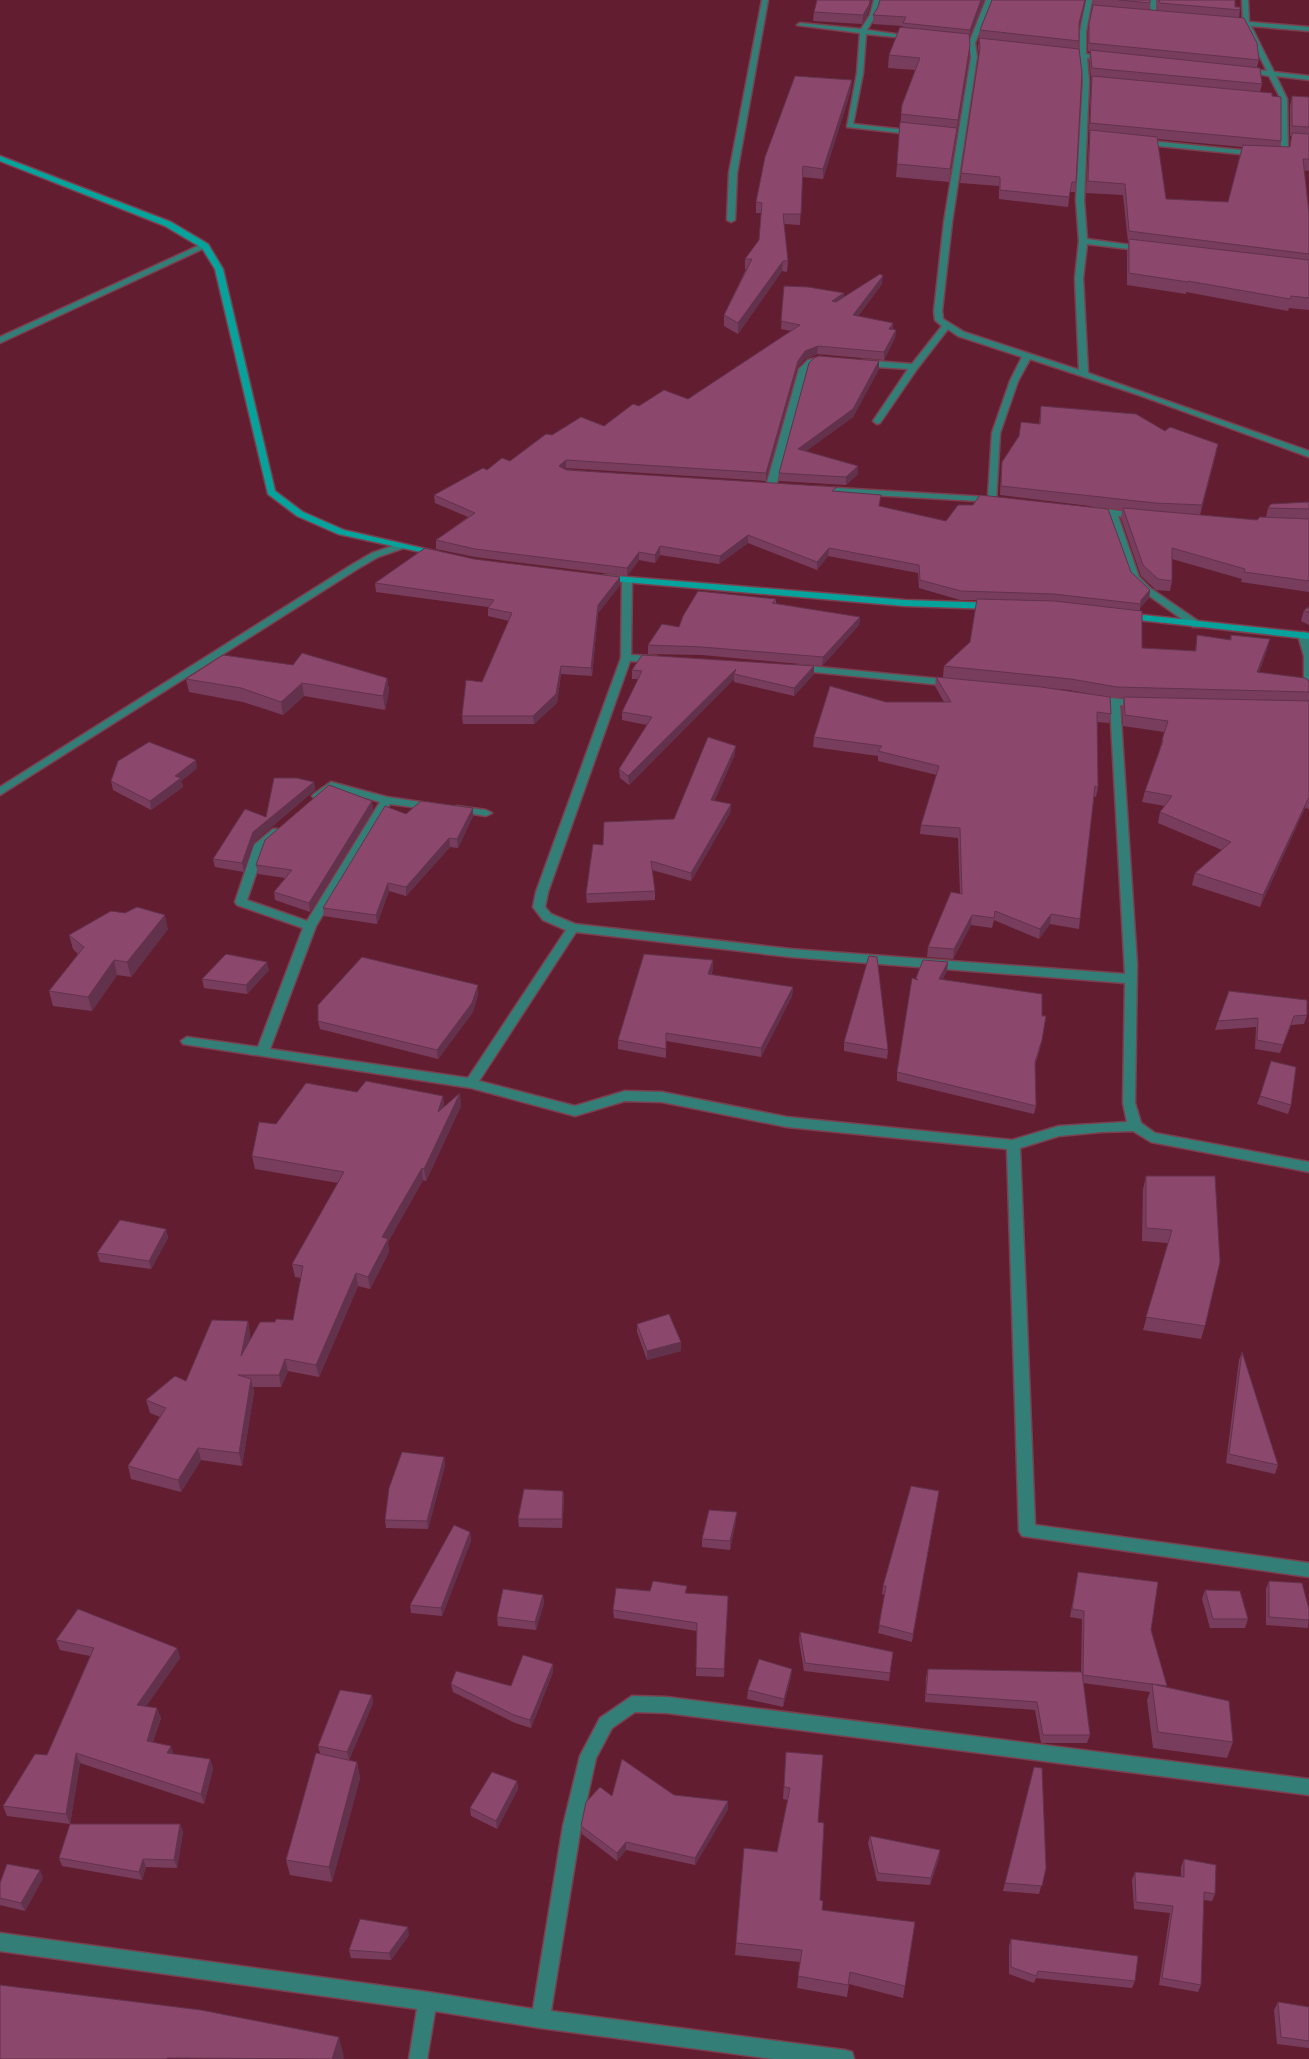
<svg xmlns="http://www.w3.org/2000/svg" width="1309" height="2059" font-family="'IBM Plex Sans',sans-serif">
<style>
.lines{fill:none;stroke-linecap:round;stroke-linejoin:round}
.street-casing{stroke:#7a404f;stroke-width:3}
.secondary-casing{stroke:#7a404f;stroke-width:3}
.street{fill:#347e78;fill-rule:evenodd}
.secondary{fill:#05a39b;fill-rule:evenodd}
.wall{fill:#783d5d;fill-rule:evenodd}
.shaded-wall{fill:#62324c}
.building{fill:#8c476c;stroke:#62324c}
</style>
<rect width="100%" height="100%" fill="#621e30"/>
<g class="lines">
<defs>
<g id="street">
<polygon points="762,0 768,0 737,173 735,220 731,222 727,220 729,173"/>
<polygon points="874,0 880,0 876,15 867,30 917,37 914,39 866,34 863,73 853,124 916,131 919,131 919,135 847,127 857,73 860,33 797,25 800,23 861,29 870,15"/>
<polygon points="986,0 992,0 975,43 977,57 952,222 942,311 943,319 964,332 1079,370 1075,278 1079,241 1076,200 1083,81 1080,57 1062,53 1065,51 1080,53 1080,32 1086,0 1092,0 1086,32 1086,54 1108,58 1105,60 1087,58 1089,81 1084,200 1087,239 1145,247 1149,249 1145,251 1087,244 1083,278 1088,373 1309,451 1309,457 1139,395 1030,359 1018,381 1000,433 996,502 818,492 816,490 821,487 988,497 992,433 1010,381 1022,357 958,336 948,329 917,369 880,423 877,424 873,421 908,369 862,366 858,363 862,360 912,364 942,326 935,320 934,311 944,222 971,57 969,43"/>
<polygon points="1150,0 1156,0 1156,16 1151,15"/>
<polygon points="1242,0 1248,0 1249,22 1309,27 1309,31 1251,26 1274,72 1309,76 1309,80 1276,76 1287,99 1288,156 1271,157 1138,144 1138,140 1141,140 1271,153 1281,152 1281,99 1269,76 1241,71 1244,69 1267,71 1244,25 1238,23 1243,21"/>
<polygon points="202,244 209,246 0,343 0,337"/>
<path d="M820 357 831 360C824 366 816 360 807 370L776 486 771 489 768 488 766 486 799 369 808 360Z"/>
<polygon points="1093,507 1140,514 1142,516 1137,519 1118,516 1139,577 1150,588 1201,623 1201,627 1193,627 1144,592 1131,580 1108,515 1090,512 1088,510"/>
<polygon points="401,543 406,546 404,548 378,557 359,568 0,795 0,787 353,564 372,553"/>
<path d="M627 578 632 581 631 655 656 656 661 659 656 662 630 661 548 892 545 907 551 914 575 924 791 949 1125 974 1110 704 1094 702 1089 699 1094 696 1139 701 1144 704 1139 707 1120 705 1137 964 1135 1103 1141 1123 1155 1133 1309 1162V1172L1151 1142 1133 1131 1102 1132 1059 1136 1020 1148 1035 1525 1309 1563V1577L1022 1536 1019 1531 1007 1149 787 1127 662 1102 625 1101 575 1116 471 1088 183 1044 181 1041 187 1037 258 1047 303 928 237 905 235 902 254 845 273 829H281L283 832 281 835 265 847 247 900 307 921 380 802 333 789 322 798H314L312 796 314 794 331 782 387 797 434 804 440 807 434 810 390 804 316 926 270 1049 468 1078 566 930 543 920 533 907 536 892 621 658 622 581ZM576 932 791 957 1125 983 1123 1103 1127 1122 1059 1126 1012 1140 787 1117 662 1092 625 1091 575 1106 479 1081Z"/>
<polygon points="1303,632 1307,633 1309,638 1309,692 1304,689 1304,656 1298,635"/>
<polygon points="798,665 952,680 957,683 952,686 794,670 793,668"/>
<polygon points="457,806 486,810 492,813 486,816 453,811 451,809 453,807"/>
<polygon points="632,1696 667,1697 1309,1779 1309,1795 667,1713 635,1712 612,1728 596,1758 581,1826 551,2011 845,2050 852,2052 854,2059 774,2059 540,2028 435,2011 427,2059 409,2059 417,2009 0,1951 0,1933 428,1992 533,2009 563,1826 580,1756 600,1718"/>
</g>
<g id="secondary">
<polygon points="0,156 171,222 208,244 223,269 275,491 303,512 344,530 439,552 439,556 338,534 297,516 268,494 215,269 202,248 165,226 0,161"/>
<polygon points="604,575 905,600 993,603 998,606 993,609 905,606 601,580 599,578"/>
<polygon points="1125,613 1309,633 1309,639 1121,618 1121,614"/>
</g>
</defs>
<use href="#street" class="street-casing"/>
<use href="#secondary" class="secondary-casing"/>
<use href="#street" class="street"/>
<use href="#secondary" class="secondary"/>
</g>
<g class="wall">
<polygon points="880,0 984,0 969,38 970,45 969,57 949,182 896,177 902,105 915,70 888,68 889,55 903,26 873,24 873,15 878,7"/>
<polygon points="992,0 1086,0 1079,27 1076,182 1075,192 1070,192 1068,207 999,199 999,186 960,183 979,55 978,47 980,30"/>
<path d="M1093 0H1150L1149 10 1158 11 1156 0H1235V7L1240 10 1239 18 1259 60 1257 67 1262 84 1260 92 1272 96 1281 141 1280 147H1290L1291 136H1290V106L1292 96 1309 97V171L1304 170 1309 213V310L1289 308 1288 311 1186 292V294L1127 285V251L1129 242H1128L1123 195 1086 193 1089 141 1090 132H1089L1091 85 1092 77H1091L1089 59 1090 52 1088 51V32L1093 6ZM1157 139 1242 147 1228 202 1166 199Z"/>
<polygon points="814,12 868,14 862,24 813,21"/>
<polygon points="851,90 823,179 802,177 800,225 784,224 788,261 787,272 782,271 738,334 724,326 724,315 746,269 745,269 745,259 759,240 761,213 756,213 756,202"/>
<path d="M882 284 858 316 893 323V329L896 330 895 338 884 360 817 354 805 359 797 368 766 481 566 468 565 469 836 492 879 506 1131 572 1150 590 1149 598 1140 608V611L1142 648 1195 651 1197 635 1230 640 1231 635 1267 650 1259 672 1309 681V809L1305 808 1260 907 1192 885 1195 873 1222 850 1158 823 1160 812 1165 806 1142 802 1145 791 1159 752 1164 732 1123 726 1122 708 1124 698 1110 697 1111 714 1109 723 1097 722 1098 787 1096 797 1094 796 1080 919 1079 929 1050 924 1039 939 994 920 992 928 971 925 953 959 927 957 928 947 960 894 958 838 920 834 921 825 937 775 878 761V756L813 747 814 737 886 702H944L935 686 936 677H943L944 666 970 642 977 600H960L919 588 918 573 828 556 817 570 748 543 719 564 660 555 655 563 639 560 627 576 475 557 436 549V540L468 517 435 503 434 495 487 470 510 461 552 435 604 426 639 406 688 399 791 331 781 329 784 286 844 293V297ZM1046 688 1069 690 1101 696Z"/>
<polygon points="879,361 879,369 853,417 806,451 858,466 858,474 846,485 778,481 779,473"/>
<polygon points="1041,406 1165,431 1216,454 1200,515 1257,520 1266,517 1268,508 1309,502 1309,592 1241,582 1242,579 1172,559 1172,581 1170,591 1156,590 1141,576 1121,518 1122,510 1000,495 1001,472 1002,462 1039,424"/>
<polygon points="474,559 620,585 598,613 592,676 561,674 557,703 534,724 463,724 462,716 482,682 509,621 488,616 488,607 376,592 375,583"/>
<polygon points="776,599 776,604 860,617 859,625 822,666 702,655 648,654 648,645 679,627"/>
<polygon points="1309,607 1309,625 1301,621 1304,610"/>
<polygon points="632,670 814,674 794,696 734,682 734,679 629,785 620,778 619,769 647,725 622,720 622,712 638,679 632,679"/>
<polygon points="387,678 389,691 385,710 304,696 283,715 243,702 189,692 186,679"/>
<polygon points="735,754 714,801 731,804 730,813 691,881 652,870 655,891 655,900 587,903 586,894 603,845 674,819"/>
<polygon points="197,768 181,781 183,787 151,810 113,790 111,781"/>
<polygon points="314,782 315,790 255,841 244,872 215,867 213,859 266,817"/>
<polygon points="372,801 373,810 310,912 275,900 274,892 285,878 258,874 256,865"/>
<polygon points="406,814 473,816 458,848 450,847 406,896 389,891 377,924 324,916 323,908"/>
<polygon points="168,929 131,977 117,975 92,1011 53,1006 49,991 78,954 73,949 69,935"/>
<polygon points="713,960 713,969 711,975 793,987 792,996 761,1057 666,1041 666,1058 618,1049 618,1040"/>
<polygon points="948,962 947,971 942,980 1040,1049 1035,1066 1036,1106 1034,1114 897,1081 897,1072 916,978"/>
<polygon points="269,970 247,994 204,988 202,979"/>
<polygon points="478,985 478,994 473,1012 438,1059 320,1029 318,1021"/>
<polygon points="1307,1015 1304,1024 1291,1025 1280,1053 1255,1049 1256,1027 1215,1030 1218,1021"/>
<polygon points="844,1042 888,1050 887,1059 844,1051"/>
<polygon points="357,1092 443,1096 444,1107 461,1106 426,1181 423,1180 388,1242 389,1252 370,1289 358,1286 319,1377 288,1371 281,1387 253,1387 254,1392 242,1466 201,1460 181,1492 131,1479 128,1466 160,1417 150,1413 146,1400 186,1381 248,1321 250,1334 249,1342 275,1322 293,1320 301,1278 295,1277 292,1264 338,1183 255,1169 252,1156 276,1124"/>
<polygon points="1260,1096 1291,1105 1288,1114 1257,1104"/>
<polygon points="1146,1176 1215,1176 1205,1326 1201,1339 1143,1330 1168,1243 1142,1241 1143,1189"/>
<polygon points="166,1229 168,1238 151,1269 100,1262 97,1253"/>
<polygon points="637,1324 681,1342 681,1351 647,1360 637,1332"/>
<polygon points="1242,1352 1278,1465 1275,1474 1226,1463 1239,1360"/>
<polygon points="444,1457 445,1465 428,1529 386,1528 385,1520"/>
<polygon points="563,1491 564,1499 562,1528 519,1527 518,1519"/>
<polygon points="939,1491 912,1642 878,1633 885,1595 882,1594 883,1586"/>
<polygon points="736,1520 730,1550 702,1547 702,1539"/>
<polygon points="470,1532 471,1541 442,1616 411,1613 410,1605"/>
<polygon points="1078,1572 1151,1630 1166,1687 1233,1742 1227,1758 1153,1748 1147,1700 1150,1692 1083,1683 1090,1735 1087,1743 1041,1743 1035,1710 925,1702 926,1677 928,1669 1081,1672 1082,1619 1070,1617"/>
<polygon points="1269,1581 1309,1609 1308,1628 1266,1625 1266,1589"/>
<polygon points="687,1586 686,1593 728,1596 724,1677 696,1676 697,1631 614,1618 613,1610 650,1591"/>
<polygon points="1205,1590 1248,1619 1245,1628 1210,1628 1202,1599"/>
<polygon points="543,1595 544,1603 536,1630 498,1626 497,1617"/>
<polygon points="800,1632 893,1652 889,1681 804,1671 799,1640"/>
<polygon points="56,1640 177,1648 180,1658 146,1706 161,1718 153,1742 174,1754 210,1759 213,1769 204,1804 80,1763 70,1824 7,1816 3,1806 47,1755 90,1656 60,1650"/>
<polygon points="553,1672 531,1728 515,1723 453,1692 451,1684 511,1686"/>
<polygon points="791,1677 783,1707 747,1699 748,1690"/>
<polygon points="372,1695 373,1703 349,1760 357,1762 360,1778 332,1882 290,1875 286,1860 320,1753 318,1746"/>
<polygon points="786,1752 818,1822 820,1900 822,1910 905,1986 903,1998 849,1984 847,1997 797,1988 800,1962 735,1955 744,1848 777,1852 788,1800 783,1799"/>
<polygon points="1034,1767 1046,1868 1039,1894 1003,1891"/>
<polygon points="517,1781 518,1789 497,1829 471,1816 470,1808"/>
<polygon points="674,1795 728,1809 695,1865 626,1850 617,1861 582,1834 581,1826 612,1796"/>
<polygon points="180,1824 183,1832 177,1868 146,1867 142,1880 62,1866 59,1858"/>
<polygon points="870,1836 940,1850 939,1858 930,1885 877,1881 868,1843"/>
<polygon points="1184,1859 1215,1894 1212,1901 1204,1900 1201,1985 1198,1992 1159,1985 1170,1913 1134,1909 1132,1880 1135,1872 1181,1877 1181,1867"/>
<polygon points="43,1878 25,1911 0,1905 0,1883"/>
<polygon points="409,1935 391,1960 351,1958 349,1950"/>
<polygon points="1011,1939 1135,1981 1132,1988 1036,1978 1034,1983 1009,1974 1009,1946"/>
<polygon points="1278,2002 1309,2007 1309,2048 1277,2044 1274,2010"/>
</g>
<g class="shaded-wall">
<polygon points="870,0 872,0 868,14 862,24 863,15"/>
<polygon points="981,0 984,0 969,39 970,30"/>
<polygon points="1085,0 1086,0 1078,32 1079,23"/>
<polygon points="970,45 969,57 949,182 958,120"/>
<polygon points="852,80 851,90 823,179 823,169"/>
<polygon points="783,261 782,271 738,334 738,323"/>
<polygon points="883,276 882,284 853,322 853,315"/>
<polygon points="844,293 843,301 832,309 832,301"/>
<polygon points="893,323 892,330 889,329"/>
<polygon points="896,330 895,338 884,360 884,352"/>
<polygon points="818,346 817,354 805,359 797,368 766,481 766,473 798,361 805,351"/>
<polygon points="879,361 879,369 853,417 798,457 798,449"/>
<polygon points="1218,444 1216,454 1200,515 1202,505"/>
<polygon points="566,460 566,468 559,474 559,466"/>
<polygon points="858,466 858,474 846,485 846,477"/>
<polygon points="748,535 748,543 719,564 720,556"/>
<polygon points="660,546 660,555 655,563 655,555"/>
<polygon points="829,548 828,556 817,570 817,562"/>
<polygon points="639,552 639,560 627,576 627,568"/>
<polygon points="620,577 620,585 598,613 592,676 591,668 598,605"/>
<polygon points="1150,590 1149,598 1140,608 1141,600"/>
<polygon points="860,617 859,625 822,666 823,657"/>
<polygon points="1270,639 1267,650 1255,683 1257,672"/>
<polygon points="561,666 561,674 557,703 534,724 533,716"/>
<polygon points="814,666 814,674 794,696 794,688"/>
<polygon points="736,669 734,674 734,679 629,785 628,776"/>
<polygon points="387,678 389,691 385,710 383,696"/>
<polygon points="302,683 304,696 283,715 281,702"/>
<polygon points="736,746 735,754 711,809 711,800"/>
<polygon points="196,760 197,768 181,781 183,787 151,810 150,801 175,776"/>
<polygon points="314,782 315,790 255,841 244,872 242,863 253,832"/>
<polygon points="1308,797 1305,808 1260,907 1263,895"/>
<polygon points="372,801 373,810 310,912 309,903"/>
<polygon points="731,804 730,813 691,881 691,873"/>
<polygon points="473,808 473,816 458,848 457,839"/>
<polygon points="449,838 450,847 406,896 406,887"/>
<polygon points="388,883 389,891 377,924 376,915"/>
<polygon points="1051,914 1050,924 1039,939 1040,929"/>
<polygon points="165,915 168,929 131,977 127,962"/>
<polygon points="972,915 971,925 953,959 954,949"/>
<polygon points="114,960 117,975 92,1011 88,997"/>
<polygon points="713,960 713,969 707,983 708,974"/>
<polygon points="267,962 269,970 247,994 246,985"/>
<polygon points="948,962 947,971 938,988 939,979"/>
<polygon points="478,985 478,994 473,1012 438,1059 437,1050"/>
<polygon points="793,987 792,996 761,1057 761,1048"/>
<polygon points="1042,1040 1040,1049 1033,1070 1035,1062"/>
<polygon points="460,1093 461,1106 426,1181 424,1169"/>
<polygon points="443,1096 444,1109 438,1112"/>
<polygon points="422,1168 423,1180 388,1242 389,1252 370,1289 368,1277 382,1237"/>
<polygon points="166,1229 168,1238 151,1269 149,1261"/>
<polygon points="356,1273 358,1286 319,1377 316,1365"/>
<polygon points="248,1321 250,1334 244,1369 241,1356"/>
<polygon points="681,1342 681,1351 647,1360 647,1351"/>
<polygon points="285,1359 288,1371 281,1387 279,1375"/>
<polygon points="251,1379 254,1392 242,1466 239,1453"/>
<polygon points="198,1448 201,1460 181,1492 178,1480"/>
<polygon points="444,1457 445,1465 428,1529 427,1521"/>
<polygon points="563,1491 564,1499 562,1528 562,1519"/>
<polygon points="737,1512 736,1520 730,1550 730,1541"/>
<polygon points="470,1532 471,1541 442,1616 441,1608"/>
<polygon points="543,1595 544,1603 536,1630 535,1622"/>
<polygon points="177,1648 180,1658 140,1715 137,1705"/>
<polygon points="553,1664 553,1672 531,1728 530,1720"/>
<polygon points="792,1669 791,1677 783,1707 784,1699"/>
<polygon points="372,1695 373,1703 349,1760 347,1752"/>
<polygon points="157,1708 161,1718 150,1750 147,1741"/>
<polygon points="171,1746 174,1756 167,1753"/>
<polygon points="76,1753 80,1763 70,1824 66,1814"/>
<polygon points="210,1759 213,1769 204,1804 201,1794"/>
<polygon points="357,1762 360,1778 332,1882 329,1867"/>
<polygon points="517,1781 518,1789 497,1829 496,1821"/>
<polygon points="728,1801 728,1809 695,1865 695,1858"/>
<polygon points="180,1824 183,1832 177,1868 174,1860"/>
<polygon points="626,1842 626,1850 617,1861 617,1853"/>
<polygon points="940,1850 939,1858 930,1885 931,1878"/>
<polygon points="143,1859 146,1867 142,1880 139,1872"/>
<polygon points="40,1870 43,1878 25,1911 21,1903"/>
<polygon points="408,1927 409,1935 391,1960 389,1953"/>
<polygon points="339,2037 344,2057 343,2059 332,2059"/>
</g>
<g class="building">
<polygon points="817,0 870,0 869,5 863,15 814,12"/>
<polygon points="880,0 981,0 970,30 903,23 906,17 873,15 878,7"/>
<polygon points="992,0 1085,0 1079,23 1079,41 980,30"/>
<polygon points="1119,0 1150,0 1150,3"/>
<polygon points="1159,0 1235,0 1235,7 1240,7 1240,10 1160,3"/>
<polygon points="1093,5 1244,18 1257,43 1259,60 1089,43 1089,24"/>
<polygon points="900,27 969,34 970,45 958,120 901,114 902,105 920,58 889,55"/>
<polygon points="979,38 1079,49 1082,72 1076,182 1072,182 1069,197 1000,190 1000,177 961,173 980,48"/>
<polygon points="1090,50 1260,68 1262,84 1092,68"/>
<polygon points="795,76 852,80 823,169 803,166 801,214 783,214 788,261 783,261 738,323 724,315 752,259 745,259 759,240 762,203 756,202 765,157"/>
<polygon points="1092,76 1272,93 1272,96 1281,97 1281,141 1090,123"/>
<polygon points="1292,96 1309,97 1309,127 1292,126"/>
<polygon points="900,122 957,128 950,169 897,164"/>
<polygon points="1090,130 1157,137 1166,199 1228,202 1243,145 1290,147 1292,133 1309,134 1309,159 1303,159 1309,213 1309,254 1129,231 1125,184 1088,181"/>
<polygon points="1129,239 1309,260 1309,298 1291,296 1290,299 1188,281 1188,282 1129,273"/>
<polygon points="880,274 883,276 853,315 893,323 889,329 896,330 884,352 818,346 805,351 798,361 766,473 566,460 559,466 566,470 837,487 832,491 881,495 879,506 946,521 958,505 973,505 980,495 1108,509 1131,572 1150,590 1141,600 1141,604 1054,594 961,591 920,580 919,565 829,548 817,562 748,535 720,556 660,546 655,555 639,552 627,568 475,549 436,540 475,513 434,495 483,468 487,470 502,458 510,461 546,434 552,435 581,417 604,426 633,404 639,406 664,390 688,399 800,325 781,321 784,286 808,287 844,293 832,301 836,302"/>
<polygon points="819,356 879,361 853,409 798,449 858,466 846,477 779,473 809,363 814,358"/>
<polygon points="1041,406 1136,414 1165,431 1170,427 1218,444 1202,505 1155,503 1001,486 1002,462 1019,436 1021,422 1040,424"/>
<polygon points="1309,502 1309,509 1268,508 1271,504"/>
<polygon points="1123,508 1257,520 1260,517 1309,519 1309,581 1244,572 1245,569 1172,548 1172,581 1158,579 1143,565"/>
<polygon points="425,548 474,559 620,577 598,605 591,668 561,666 556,694 533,716 462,716 466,680 482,682 512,613 488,608 494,600 375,583"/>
<polygon points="698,591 776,599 772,603 860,617 823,657 702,647 648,645 662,624 679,627 683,616"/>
<polygon points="977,599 1054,601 1142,611 1142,648 1196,651 1197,635 1231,640 1231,635 1270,639 1257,672 1305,678 1309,681 1309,692 1117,687 1071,679 944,666 970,642"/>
<polygon points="1309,607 1309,613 1304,610"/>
<polygon points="302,653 387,678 383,696 302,683 281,702 241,688 186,679 223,655 293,665"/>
<polygon points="642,655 814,666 794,688 734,674 736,669 628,776 619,769 652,717 622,712 642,671 632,670"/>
<polygon points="936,677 1041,687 1110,697 1111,714 1097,712 1098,787 1095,786 1080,919 1051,914 1040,929 995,911 994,918 972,915 954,949 928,947 951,892 962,894 960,828 921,825 939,766 878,751 882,746 814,737 830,686 886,702 951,702"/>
<polygon points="1124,697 1309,701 1309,797 1263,895 1195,873 1231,842 1160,812 1172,796 1145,791 1163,741 1162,740 1168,721 1125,715"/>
<polygon points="708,737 736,746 711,800 731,804 691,873 651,861 655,891 586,894 593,844 603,845 604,822 674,819"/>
<polygon points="149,742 196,760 175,776 181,778 150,801 111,781 118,761"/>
<polygon points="274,778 297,778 314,782 253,832 242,863 213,859 245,809 266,817"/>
<polygon points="329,785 372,801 309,903 274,892 292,870 256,865 265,840"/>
<polygon points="421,801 473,808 457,839 449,838 406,887 388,883 376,915 323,908 385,806 406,814"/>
<polygon points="137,907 165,915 127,962 114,960 88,997 49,991 84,947 69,935 111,911 125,913"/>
<polygon points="226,954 267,962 246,985 202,979"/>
<polygon points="644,954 713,960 708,974 793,987 761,1048 666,1033 666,1049 618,1040"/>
<polygon points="869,956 877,957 888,1050 844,1042"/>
<polygon points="362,957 478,985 472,1003 437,1050 318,1021 318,1005"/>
<polygon points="923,960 948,962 939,979 1042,994 1042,1016 1046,1016 1042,1040 1035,1062 1036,1106 897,1072 912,978 918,980 916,978"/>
<polygon points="1229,991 1307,1000 1307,1015 1294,1016 1283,1045 1257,1040 1258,1018 1218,1021"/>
<polygon points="1271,1061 1296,1067 1291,1105 1260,1096"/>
<polygon points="366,1081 443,1096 438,1112 460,1093 424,1169 422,1168 382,1237 388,1239 368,1277 356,1273 316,1365 285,1359 279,1375 238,1375 251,1379 239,1453 198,1448 178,1480 128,1466 166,1408 146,1400 175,1376 186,1381 212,1320 248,1321 241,1356 260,1322 275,1322 276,1319 293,1320 303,1266 292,1264 344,1172 252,1156 259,1122 276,1124 306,1083 357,1092"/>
<polygon points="1146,1176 1215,1176 1220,1262 1205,1326 1146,1317 1172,1230 1146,1228"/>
<polygon points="120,1220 166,1229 149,1261 97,1253"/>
<polygon points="669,1314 681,1342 647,1351 637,1324"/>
<polygon points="1242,1352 1278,1465 1229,1454"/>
<polygon points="402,1452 444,1457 427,1521 385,1520 389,1488"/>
<polygon points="911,1486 939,1491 913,1634 879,1625 886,1586 883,1586"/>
<polygon points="524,1489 563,1491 562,1519 518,1519"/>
<polygon points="709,1510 737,1512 730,1541 702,1539"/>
<polygon points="454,1525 470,1532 441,1608 410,1605"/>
<polygon points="1078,1572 1158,1582 1151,1630 1167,1686 1083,1675 1084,1611 1072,1609"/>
<polygon points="653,1581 687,1586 685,1593 728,1596 724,1669 696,1668 697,1623 613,1610 616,1588 650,1591"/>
<polygon points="1269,1581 1302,1583 1309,1609 1309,1620 1269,1617"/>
<polygon points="503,1589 543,1595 535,1622 497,1617"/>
<polygon points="1205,1590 1240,1591 1248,1619 1213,1619"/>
<polygon points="78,1609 177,1648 137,1705 157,1708 147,1741 171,1746 167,1753 210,1759 201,1794 76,1753 66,1814 3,1806 35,1754 47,1755 94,1648 56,1640"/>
<polygon points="800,1632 893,1652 890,1673 805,1663"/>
<polygon points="523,1655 553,1664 530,1720 514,1715 451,1684 456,1671 511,1686"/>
<polygon points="759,1659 792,1669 784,1699 748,1690"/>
<polygon points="928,1669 1082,1672 1090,1735 1043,1735 1037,1702 926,1694"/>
<polygon points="1152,1684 1229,1701 1233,1742 1158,1732"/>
<polygon points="340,1690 372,1695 347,1752 318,1746"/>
<polygon points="786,1752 823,1755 818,1822 824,1823 820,1900 823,1901 822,1910 915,1922 905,1986 850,1972 848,1985 798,1976 802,1950 736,1943 744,1848 777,1852 790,1788 784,1787"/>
<polygon points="316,1753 357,1762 329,1867 286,1860"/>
<polygon points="622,1759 674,1795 728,1801 695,1858 626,1842 617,1853 581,1826 586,1802 600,1787 612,1796"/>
<polygon points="1034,1767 1042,1768 1046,1868 1042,1886 1005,1883"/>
<polygon points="492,1772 517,1781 496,1821 470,1808"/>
<polygon points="70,1824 180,1824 174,1860 143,1859 139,1872 59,1858"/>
<polygon points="870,1836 940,1850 931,1878 878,1873"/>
<polygon points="1184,1859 1216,1865 1215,1894 1204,1892 1201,1985 1162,1978 1173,1906 1136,1902 1135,1872 1184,1877"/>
<polygon points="7,1864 40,1870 21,1903 0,1898 0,1883"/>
<polygon points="360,1919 408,1927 389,1953 349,1950"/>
<polygon points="1011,1939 1138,1956 1135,1981 1038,1971 1036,1976 1011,1967"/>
<polygon points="0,1985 201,2010 339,2037 332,2059 167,2058 166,2059 0,2059"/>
<polygon points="1278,2002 1309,2007 1309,2041 1281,2037"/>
</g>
</svg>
